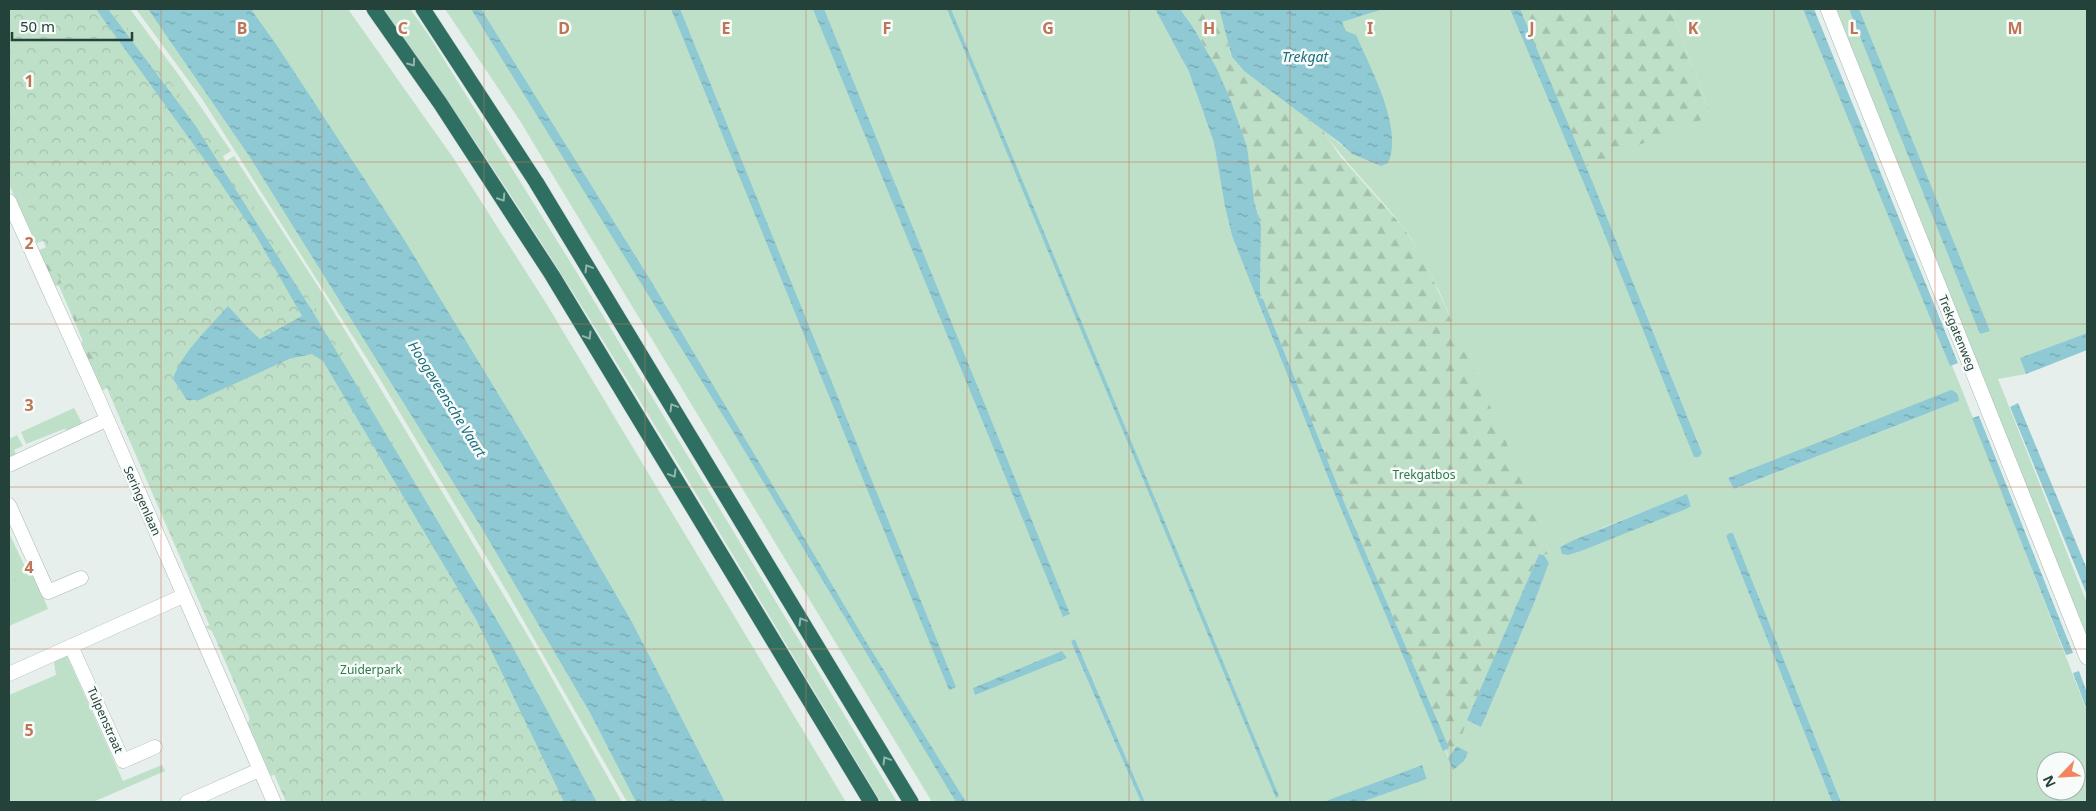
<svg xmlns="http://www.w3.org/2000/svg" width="2096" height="811" font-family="'Noto Sans',sans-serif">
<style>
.grass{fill:#bfe0c8;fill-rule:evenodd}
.forest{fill:url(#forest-firs)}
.park{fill:url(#park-crowns)}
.water{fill:url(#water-ripples)}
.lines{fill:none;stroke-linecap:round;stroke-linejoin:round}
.street-casing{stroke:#a8b8b2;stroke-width:15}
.secondary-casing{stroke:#a4bbb3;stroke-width:16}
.highway-casing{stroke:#c2cac8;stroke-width:16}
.street{stroke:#fff;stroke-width:14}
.secondary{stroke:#fff;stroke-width:15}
.highway{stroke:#2f6f62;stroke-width:15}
.oneway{stroke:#93b5ae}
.grid{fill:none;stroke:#c07456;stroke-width:1;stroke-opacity:0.55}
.labels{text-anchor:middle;stroke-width:5;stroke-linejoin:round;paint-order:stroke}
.street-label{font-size:12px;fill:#24423a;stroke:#f7fbf9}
.park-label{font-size:12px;fill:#2d7a4b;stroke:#f7fbf9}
.water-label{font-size:14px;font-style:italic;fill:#1c6f80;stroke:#f7fbf9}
.grid-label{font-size:16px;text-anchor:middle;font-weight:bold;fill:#c07456;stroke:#f7fbf9;stroke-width:5;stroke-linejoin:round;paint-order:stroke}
</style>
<defs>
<pattern id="forest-firs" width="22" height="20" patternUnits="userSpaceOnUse" patternTransform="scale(1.25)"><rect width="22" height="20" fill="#bfe0c8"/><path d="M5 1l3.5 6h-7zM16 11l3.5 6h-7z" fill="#a4c1ad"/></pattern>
<pattern id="park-crowns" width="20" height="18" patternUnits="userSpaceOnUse" patternTransform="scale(1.25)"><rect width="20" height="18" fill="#bfe0c8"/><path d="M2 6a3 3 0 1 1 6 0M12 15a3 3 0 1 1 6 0" fill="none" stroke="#a4c1ad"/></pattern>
<pattern id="water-ripples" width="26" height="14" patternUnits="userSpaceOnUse" patternTransform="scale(1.25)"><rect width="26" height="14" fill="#8ec9d4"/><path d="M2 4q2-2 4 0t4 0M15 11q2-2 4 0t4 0" fill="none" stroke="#74a5ad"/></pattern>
</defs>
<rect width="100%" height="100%" fill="#e6efeb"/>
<g class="grass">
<polygon points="108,9 130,9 181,78 231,151 217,160"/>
<polygon points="136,9 148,9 249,156 481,527 590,713 636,802 627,802 506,590 378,376 202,99"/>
<polygon points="251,9 348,9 454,159 546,303 846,802 725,802 632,622 527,441 276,44"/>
<path d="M383 9H410L428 34 576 271 897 802H881C719 536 566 262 383 9Z"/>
<path d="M445 9H1155L1189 72 1214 143 1225 207 1232 236 1371 577 1453 769 1468 752 1457 746 1467 720 1481 726 1533 606 1549 563 1544 555 1550 553 1439 291C1428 269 1418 247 1403 227 1377 193 1346 165 1322 129L1352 154 1381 166 1346 31 1334 9H1513L1711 116 1671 9H1807L1964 395 2087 711V802H1841L1733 533H1729L1726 536 1832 802H1362L1427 779 1422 765 1323 802H1145L1075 639 1071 641 1074 649 1141 802H932L520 121ZM1589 188H1595L1702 453ZM1956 391 1959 396V401L1735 489 1728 478ZM1687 495 1691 506 1560 547 1604 527ZM2046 761H2076V791H2046Z"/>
<polygon points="1834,9 2087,9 2087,333 2021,358 2026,374 1998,379 2087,603 2087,638"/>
<polygon points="9,99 55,237 37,243 34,241 9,184"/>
<polygon points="234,156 323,294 400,421 531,641 622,802 597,802 510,642 313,312 220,165"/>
<polygon points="74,408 82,423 68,430 64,429 26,444 21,432"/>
<polygon points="17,435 23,446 14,450 16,454 9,457 9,439"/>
<polygon points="9,533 27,571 36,578 48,609 9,626"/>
<polygon points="214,623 280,772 271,776 248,724 250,717 214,632 205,627"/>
<polygon points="66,654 123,781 162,765 165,771 93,802 9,802 9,695 56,675 54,663 57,659"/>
</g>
<g class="forest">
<polygon points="1180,9 1219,9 1232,57 1244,71 1322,129 1340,156 1403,227 1423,257 1507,444 1550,553 1544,555 1539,554 1457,746 1449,758 1371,577 1260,305 1261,227 1254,200 1216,67 1193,27"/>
<polygon points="1513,9 1671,9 1711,116 1579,169"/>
<polygon points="60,242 132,376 101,391 82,349 82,339 59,286 54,286 39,250"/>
</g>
<g class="park">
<polygon points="9,9 113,9 203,124 346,358 595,802 286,802 9,162"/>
<polygon points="9,567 20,591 9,596"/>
</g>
<g class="water">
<path d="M96 9H108L195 125 313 312 510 642 597 802H564L477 621 323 361 312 354 289 359 199 400H187L173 379C182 352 209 328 228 306L248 328 260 339 302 316 255 234 209 166Z"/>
<polygon points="148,9 251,9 276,44 405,241 527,441 632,622 725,802 636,802 590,713 481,527 249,156"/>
<polygon points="471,9 481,9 651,281 865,640 966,802 956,802 735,435"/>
<polygon points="671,9 680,9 956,687 949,690"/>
<polygon points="813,9 824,9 1070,614 1063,617"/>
<polygon points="947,9 951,9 1279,796 1276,798"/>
<polygon points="1155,9 1180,9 1193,27 1216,67 1231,101 1247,147 1254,200 1261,227 1260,298 1263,299 1346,507 1449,748 1443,751 1334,492 1232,236 1225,207 1214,143 1189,72"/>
<path d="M1219 9H1334L1336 10 1341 9H1383L1342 22 1346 31 1356 35C1370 67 1404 129 1388 163L1381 166 1352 154 1339 142 1244 71 1232 57Z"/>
<polygon points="1510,9 1520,9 1595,188 1702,453 1699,457 1694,457 1588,193"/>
<polygon points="1803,9 1814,9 1958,363 1950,366"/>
<polygon points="1849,9 1859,9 1990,331 1980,334"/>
<polygon points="2087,333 2087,350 2026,374 2020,358"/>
<path d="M1951 390C1958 392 1959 395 1959 401L1734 489 1728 478Z"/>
<polygon points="2018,403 2087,569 2087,595 2010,407"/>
<polygon points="1979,416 2073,653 2066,655 1972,418"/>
<polygon points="1687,494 1691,506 1686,509 1581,551 1568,555 1562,554 1560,547 1574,540"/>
<polygon points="1729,533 1733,533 1841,802 1832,802 1726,536"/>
<polygon points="1539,554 1544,555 1549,563 1533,606 1481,727 1467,720"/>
<polygon points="1075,639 1145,802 1141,802 1074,649 1071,641"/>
<polygon points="1062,651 1067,658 975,695 973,688"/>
<polygon points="2079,671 2087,693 2087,710 2073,673"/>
<polygon points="1457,746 1468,752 1464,761 1453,770 1448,758"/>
<polygon points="1422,765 1427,779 1362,802 1323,802"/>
</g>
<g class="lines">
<defs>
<g id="street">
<polyline points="9,201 97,396 274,802"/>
<polyline points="9,465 106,420"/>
<polyline points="9,505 48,592 81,578"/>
<polyline points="71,646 123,761 155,747"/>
<polyline points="9,674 183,596"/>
<polyline points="187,802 259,770"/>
</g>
<polyline id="secondary" points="1828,9 2087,657"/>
<g id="highway">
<polyline points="374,9 440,103 552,275 871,802"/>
<polyline points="423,9 536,182 911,802"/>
</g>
</defs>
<use href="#street" class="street-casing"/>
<use href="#secondary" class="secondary-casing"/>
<use href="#highway" class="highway-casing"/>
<use href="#street" class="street"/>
<use href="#secondary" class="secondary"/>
<use href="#highway" class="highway"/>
</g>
<defs><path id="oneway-chevron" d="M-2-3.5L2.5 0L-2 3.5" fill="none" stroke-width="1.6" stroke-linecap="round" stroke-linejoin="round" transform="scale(1.25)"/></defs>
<g class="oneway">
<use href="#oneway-chevron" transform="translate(412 63) rotate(55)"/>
<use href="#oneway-chevron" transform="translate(502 198) rotate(57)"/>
<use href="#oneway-chevron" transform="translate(588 268) rotate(-121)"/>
<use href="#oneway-chevron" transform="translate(588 336) rotate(59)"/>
<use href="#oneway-chevron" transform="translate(673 407) rotate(-121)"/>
<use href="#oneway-chevron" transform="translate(673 474) rotate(59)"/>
<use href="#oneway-chevron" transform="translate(802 621) rotate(-121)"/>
<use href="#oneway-chevron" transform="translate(886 760) rotate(-121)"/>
</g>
<path class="grid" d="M161 9V802M322 9V802M484 9V802M645 9V802M806 9V802M967 9V802M1129 9V802M1290 9V802M1451 9V802M1612 9V802M1774 9V802M1935 9V802M9 162H2087M9 324H2087M9 487H2087M9 649H2087"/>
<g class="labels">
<g class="street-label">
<text transform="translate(1957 333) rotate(68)" y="4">Trekgatenweg</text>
<text transform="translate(142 501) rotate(66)" y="4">Seringenlaan</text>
<text transform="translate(105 720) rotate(66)" y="4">Tulpenstraat</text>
</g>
<g class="park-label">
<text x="1424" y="479">Trekgatbos</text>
<text x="371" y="674">Zuiderpark</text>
</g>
<g class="water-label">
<text x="1305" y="62">Trekgat</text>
<text transform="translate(447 399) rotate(58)" y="5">Hoogeveensche Vaart</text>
</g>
</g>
<g class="grid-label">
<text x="242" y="34">B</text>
<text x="403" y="34">C</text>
<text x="564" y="34">D</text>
<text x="726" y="34">E</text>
<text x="887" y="34">F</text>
<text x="1048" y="34">G</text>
<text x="1209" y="34">H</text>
<text x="1370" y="34">I</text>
<text x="1532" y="34">J</text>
<text x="1693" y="34">K</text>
<text x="1854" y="34">L</text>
<text x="2015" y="34">M</text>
<text x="29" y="87">1</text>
<text x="29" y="249">2</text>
<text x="29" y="411">3</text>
<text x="29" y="573">4</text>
<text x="29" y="736">5</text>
</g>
<rect width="2096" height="811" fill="none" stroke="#24423a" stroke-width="20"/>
<g transform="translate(2061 776) rotate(245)"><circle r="24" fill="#f7fbf9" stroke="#a3b1ad"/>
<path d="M0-4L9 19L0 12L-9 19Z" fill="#f4845f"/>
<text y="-8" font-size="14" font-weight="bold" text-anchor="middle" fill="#24423a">N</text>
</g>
<path d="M12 32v8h120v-8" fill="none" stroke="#24423a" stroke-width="2.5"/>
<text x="20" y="32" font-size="15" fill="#24423a" stroke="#f7fbf9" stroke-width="4" paint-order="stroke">50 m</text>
</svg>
